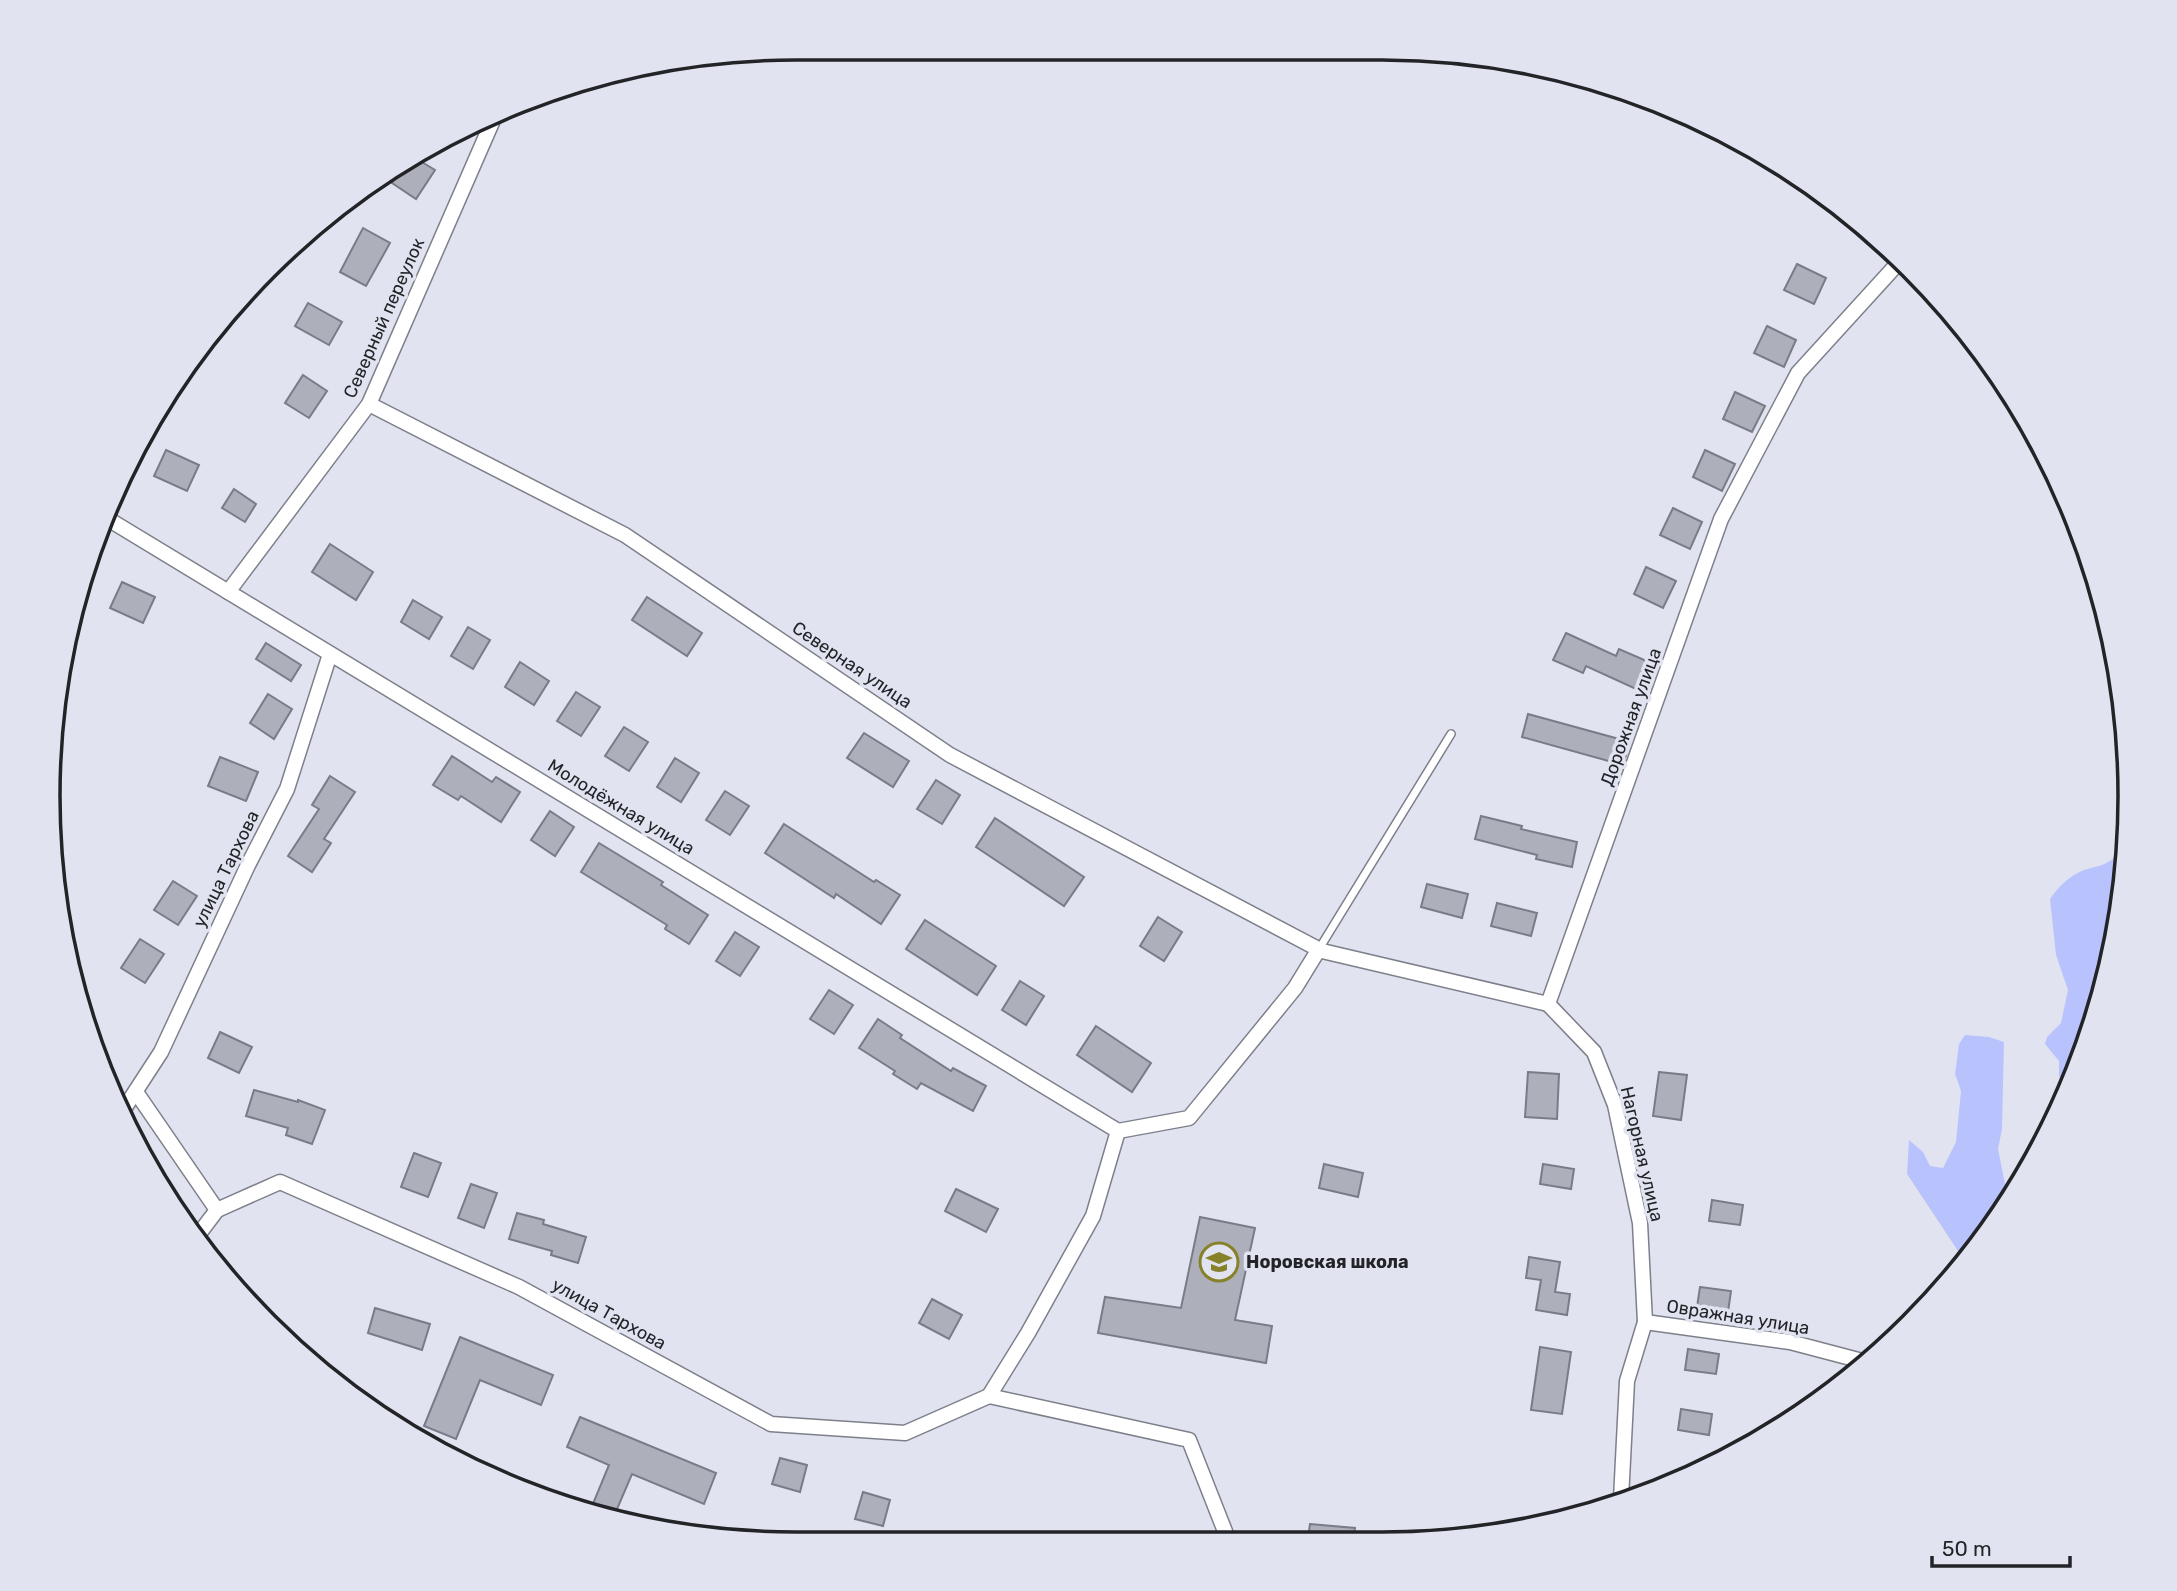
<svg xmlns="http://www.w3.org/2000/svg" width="2177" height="1591" font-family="Rubik,sans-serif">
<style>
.water{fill:#b8c3fe}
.building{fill:#adafbb;stroke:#797c87;stroke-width:2}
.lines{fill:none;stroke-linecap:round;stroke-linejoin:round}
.service-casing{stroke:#7d808a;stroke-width:10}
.minor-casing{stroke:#7d808a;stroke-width:17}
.secondary-casing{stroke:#7d808a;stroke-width:24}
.service{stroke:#fff;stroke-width:7}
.minor{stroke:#fff;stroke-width:14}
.secondary{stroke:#f4f3d0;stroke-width:21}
.labels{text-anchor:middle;stroke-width:7;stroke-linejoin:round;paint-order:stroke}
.street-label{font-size:18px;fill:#232428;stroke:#e1e4f0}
.poi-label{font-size:18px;font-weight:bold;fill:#232428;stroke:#e1e4f0;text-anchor:start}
.rim{fill:none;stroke:#232428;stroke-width:3.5}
</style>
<rect width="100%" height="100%" fill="#e1e4f0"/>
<g class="water">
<path d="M2115 857 2125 858 2123 893 2090 1036 2067 1088 2059 1076V1061L2045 1044 2047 1037 2061 1023 2068 990 2056 955 2050 899C2059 886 2069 876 2084 870 2097 866 2105 866 2115 857Z"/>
<polygon points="1965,1035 1989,1037 2004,1042 2002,1129 1998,1149 2008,1199 1964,1260 1907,1174 1909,1140 1923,1152 1930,1166 1943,1168 1956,1142 1961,1091 1955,1074 1959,1044"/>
</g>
<g class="building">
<polygon points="412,156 435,170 416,199 392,183"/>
<polygon points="363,228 390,243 366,286 340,272"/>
<polygon points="1797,264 1826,278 1814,304 1784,290"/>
<polygon points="308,303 342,322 329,345 295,326"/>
<polygon points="1767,326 1796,340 1784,367 1754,353"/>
<polygon points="303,375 327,391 309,418 285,403"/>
<polygon points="1735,392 1765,406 1752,432 1723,419"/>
<polygon points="166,450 199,465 187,491 154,476"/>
<polygon points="1705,450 1735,464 1722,491 1693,477"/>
<polygon points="234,489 256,504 245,522 222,508"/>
<polygon points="1673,508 1702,522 1690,549 1660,535"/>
<polygon points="330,544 373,572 356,600 312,572"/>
<polygon points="1646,567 1676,581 1663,608 1634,594"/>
<polygon points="122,582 155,597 143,623 110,608"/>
<polygon points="647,597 702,633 687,656 632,620"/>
<polygon points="413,600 442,617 429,639 401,622"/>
<polygon points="468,627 490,640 473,669 451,656"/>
<polygon points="1566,633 1616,656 1619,649 1649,662 1636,689 1586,666 1583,673 1553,660"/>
<polygon points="266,643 301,665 291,681 256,659"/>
<polygon points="520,662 549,681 534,705 505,687"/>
<polygon points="576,692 600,707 581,736 557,721"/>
<polygon points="268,694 292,709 274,739 250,723"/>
<polygon points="1528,714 1630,742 1623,765 1522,737"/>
<polygon points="624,727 648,742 629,771 605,756"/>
<polygon points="864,733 909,761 893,787 847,758"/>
<polygon points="452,756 492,782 496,777 520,792 501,822 461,796 458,800 433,785"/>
<polygon points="220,757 258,772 246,801 208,786"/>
<polygon points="675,758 699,773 681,802 657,787"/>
<polygon points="330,776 355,792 324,839 331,843 312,872 288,856 319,809 312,805"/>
<polygon points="936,780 960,795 942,824 917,809"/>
<polygon points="725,791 749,806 730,835 706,820"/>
<polygon points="550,811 574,827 555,856 531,840"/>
<polygon points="1481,816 1522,826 1521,829 1577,842 1572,867 1536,859 1537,855 1475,839"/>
<polygon points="995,818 1084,877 1064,906 976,847"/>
<polygon points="784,824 874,882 876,880 900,895 881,924 836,894 834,898 765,853"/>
<polygon points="599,843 663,882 661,885 708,915 689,944 665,929 667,925 581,872"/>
<polygon points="173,881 197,896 178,925 154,910"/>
<polygon points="1427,884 1468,894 1462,918 1421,907"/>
<polygon points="1497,903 1537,913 1531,936 1491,926"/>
<polygon points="1158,917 1182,932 1164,961 1140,946"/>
<polygon points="925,920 996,966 977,995 906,949"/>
<polygon points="735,932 759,947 740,976 716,961"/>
<polygon points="140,939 164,954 145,983 121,968"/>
<polygon points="1020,981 1044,996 1026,1025 1002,1010"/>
<polygon points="829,990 853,1005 834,1034 810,1019"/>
<polygon points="878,1019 902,1035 900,1038 951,1071 953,1068 986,1086 973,1111 921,1083 917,1089 893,1074 895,1071 859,1048"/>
<polygon points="1096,1026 1151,1063 1132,1092 1077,1055"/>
<polygon points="220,1032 252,1047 239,1073 208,1058"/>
<polygon points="1528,1072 1559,1074 1557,1119 1525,1117"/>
<polygon points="1659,1072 1687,1075 1681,1120 1653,1116"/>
<polygon points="254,1090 298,1102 298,1100 325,1110 312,1144 286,1135 288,1128 246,1116"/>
<polygon points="414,1153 441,1163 428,1197 401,1187"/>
<polygon points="1324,1164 1363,1173 1358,1197 1319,1188"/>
<polygon points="1543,1164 1574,1169 1571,1189 1540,1184"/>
<polygon points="471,1184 497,1193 484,1228 458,1218"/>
<polygon points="956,1189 998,1209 986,1232 945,1211"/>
<polygon points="1712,1200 1743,1205 1740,1225 1709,1221"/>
<polygon points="517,1213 544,1220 543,1224 586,1237 578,1263 551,1255 552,1251 509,1239"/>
<polygon points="1200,1217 1255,1228 1235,1320 1272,1326 1266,1363 1098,1333 1105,1297 1181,1308"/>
<polygon points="1529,1257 1560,1262 1555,1292 1570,1294 1567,1315 1536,1310 1541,1280 1526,1278"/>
<polygon points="1700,1287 1731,1291 1728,1312 1697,1307"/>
<polygon points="932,1299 962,1315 949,1339 919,1323"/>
<polygon points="375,1308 430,1324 422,1350 368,1333"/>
<polygon points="460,1337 553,1375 541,1405 480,1380 456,1439 424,1426"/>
<polygon points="1540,1347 1571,1352 1562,1414 1531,1410"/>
<polygon points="1688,1349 1719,1354 1716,1374 1685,1370"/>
<polygon points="1681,1409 1712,1414 1709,1435 1678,1430"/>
<polygon points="580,1417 716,1473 704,1504 632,1474 614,1516 590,1511 609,1465 567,1447"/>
<polygon points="780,1458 807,1465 800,1492 772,1484"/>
<polygon points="863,1492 890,1500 883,1526 855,1519"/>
<polygon points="1310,1524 1355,1528 1354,1538 1308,1538"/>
</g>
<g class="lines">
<defs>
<polyline id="service" points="1319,949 1451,734"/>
<g id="minor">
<polyline points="369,404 625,535 950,755 1322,951 1548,1004 1721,519 1798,373 1901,260"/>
<polyline points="103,516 1118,1131"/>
<polyline points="228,592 369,404 497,111"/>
<polyline points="1548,1004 1594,1052 1615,1105 1640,1223 1645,1322 1627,1381 1621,1499"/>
<polyline points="136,1092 217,1210 195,1239"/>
<polyline points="122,1112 161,1052 248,865 287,789 330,654"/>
<polyline points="1118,1131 1189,1118 1295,988 1319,949"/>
<polyline points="217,1210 280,1182 519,1287 771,1424 905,1433 989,1396"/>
<polyline points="1645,1322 1790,1342 1866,1362"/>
<polyline points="989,1396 1189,1440 1228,1539"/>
<polyline points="989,1396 1028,1333 1093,1216 1118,1131"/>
</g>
<polyline id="secondary" points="1849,213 1894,253"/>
</defs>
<use href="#service" class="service-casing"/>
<use href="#minor" class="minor-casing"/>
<use href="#secondary" class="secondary-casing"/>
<use href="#service" class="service"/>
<use href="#minor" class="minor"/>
<use href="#secondary" class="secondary"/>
</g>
<defs>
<symbol id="school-ring" viewBox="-11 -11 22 22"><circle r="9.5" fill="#e1e4f0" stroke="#878129" stroke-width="1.5"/><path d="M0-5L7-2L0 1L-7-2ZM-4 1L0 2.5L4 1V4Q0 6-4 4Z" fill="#878129"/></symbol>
</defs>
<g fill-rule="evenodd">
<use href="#school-ring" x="1197" y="1240" width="44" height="44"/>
</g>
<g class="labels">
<g class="street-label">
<text transform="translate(384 318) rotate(-66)" y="6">Северный переулок</text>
<text transform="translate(852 665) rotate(34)" y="6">Северная улица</text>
<text transform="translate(1631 717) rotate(-70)" y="6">Дорожная улица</text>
<text transform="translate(621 807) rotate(31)" y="6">Молодёжная улица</text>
<text transform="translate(226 869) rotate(-64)" y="6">улица Тархова</text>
<text transform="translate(1642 1154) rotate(77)" y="6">Нагорная улица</text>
<text transform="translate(609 1314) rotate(29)" y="6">улица Тархова</text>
<text transform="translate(1738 1317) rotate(9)" y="6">Овражная улица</text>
</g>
<g class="poi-label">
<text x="1246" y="1268">Норовская школа</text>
</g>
</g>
<path d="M0 0H2177V1591H0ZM796 60H1382A736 736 0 0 1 2118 796V796A736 736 0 0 1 1382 1532H796A736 736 0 0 1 60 796V796A736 736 0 0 1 796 60Z" fill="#e1e4f0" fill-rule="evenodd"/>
<path class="rim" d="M796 60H1382A736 736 0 0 1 2118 796V796A736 736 0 0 1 1382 1532H796A736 736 0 0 1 60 796V796A736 736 0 0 1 796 60Z"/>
<path d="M1932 1556v10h138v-10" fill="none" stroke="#232428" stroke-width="3.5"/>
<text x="1942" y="1556" font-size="21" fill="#232428" stroke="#e1e4f0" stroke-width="5" paint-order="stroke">50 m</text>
</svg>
